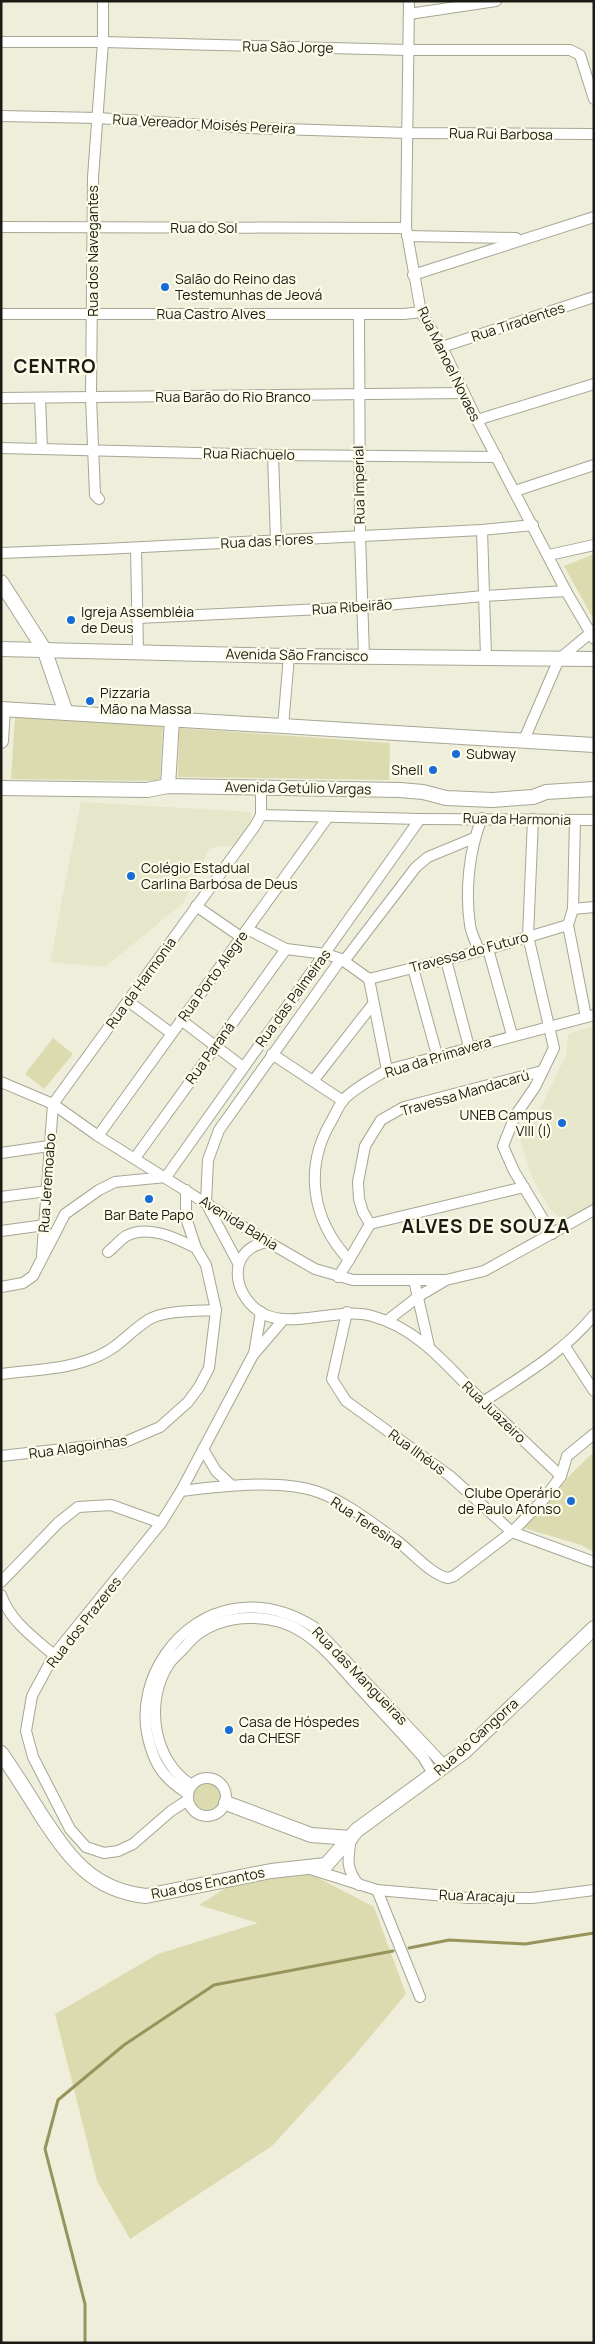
<svg xmlns="http://www.w3.org/2000/svg" width="595" height="2344" font-family="Manrope,sans-serif">
<style>
.built{fill:#e6e6cb}
.green{fill:#dcdbb0}
.lines{fill:none;stroke-linecap:round;stroke-linejoin:round}
.stream{stroke:#96945b;stroke-width:3}
.minor-casing{stroke:#a6a694;stroke-width:12}
.tertiary-casing{stroke:#a6a694;stroke-width:16}
.minor{stroke:#fff;stroke-width:10}
.tertiary{stroke:#fff;stroke-width:14}
.poi-dot{fill:#166dd7;stroke:#fcfce8;stroke-width:2}
.labels{text-anchor:middle;stroke-width:4.5;stroke-linejoin:round;paint-order:stroke}
.street-label{font-size:14px;fill:#1b1a14;stroke:#fcfce8}
.poi-label{font-size:14px;fill:#1b1a14;stroke:#fcfce8;text-anchor:start}
.district-label{font-size:19px;font-weight:bold;letter-spacing:1px;fill:#1b1a14;stroke:#fcfce8}
</style>
<rect width="100%" height="100%" fill="#eeeedb"/>
<g class="built">
<polygon points="81,802 251,812 250,830 235,846 218,846 209,849 183,903 105,967 50,962"/>
<polygon points="594,1026 594,1205 566,1222 550,1209 532,1177 520,1140 541,1107 566,1055 568,1034"/>
</g>
<g class="green">
<polygon points="594,554 594,620 564,566"/>
<polygon points="15,717 163,723 160,781 11,779"/>
<polygon points="179,728 390,743 389,780 178,777"/>
<polygon points="53,1038 73,1054 44,1089 25,1074"/>
<polygon points="594,1452 594,1552 581,1545 524,1528 572,1473"/>
<circle cx="207" cy="1797" r="17"/>
<polygon points="301,1869 374,1907 406,1994 355,2055 272,2146 130,2239 97,2181 55,2014 158,1954 258,1923 199,1905 229,1886"/>
</g>
<g class="lines">
<g class="stream">
<polyline points="409,1948 449,1940 525,1944 594,1933"/>
<polyline points="85,2343 85,2304 45,2149 58,2100 124,2045 214,1985 393,1951"/>
</g>
<defs>
<g id="minor">
<polyline points="409,1 406,228 421,312 442,347 477,420 566,591 594,639"/>
<polyline points="409,14 496,1"/>
<polyline points="1,42 103,42 408,50 570,50 580,55 594,99"/>
<polyline points="1,116 98,118 250,128 408,133 594,134"/>
<polyline points="1,227 406,228"/>
<polyline points="407,236 516,238"/>
<polyline points="413,275 594,217"/>
<polyline points="1,314 404,314 421,312"/>
<polyline points="359,314 360,535 364,656"/>
<polyline points="442,347 594,297"/>
<polyline points="1,398 464,393"/>
<polyline points="40,398 42,449"/>
<polyline points="477,420 594,384"/>
<polyline points="1,448 273,455 497,457"/>
<polyline points="273,455 276,541"/>
<polyline points="515,491 594,465"/>
<polyline points="99,499 95,495 91,397 93,177 103,42 103,1"/>
<polyline points="482,530 486,657"/>
<polyline points="136,548 138,652"/>
<polyline points="1,553 104,549 482,530 533,525"/>
<polyline points="549,555 594,545"/>
<polyline points="138,618 364,607 484,596 566,591"/>
<polyline points="283,726 289,656"/>
<polyline points="523,742 559,659 594,630"/>
<polyline points="261,815 420,819 594,820"/>
<polyline points="533,819 528,936 554,1048 535,1087 515,1116 503,1146 514,1171 552,1234"/>
<polyline points="575,820 573,909 568,925 586,1017"/>
<polyline points="196,906 241,937"/>
<polyline points="573,909 594,907"/>
<polyline points="247,929 286,949 326,954 341,959 369,979"/>
<polyline points="488,949 512,1035"/>
<path d="M479 951C476 942 471 933 470 925 465 890 469 850 482 818"/>
<polyline points="446,960 469,1047"/>
<polyline points="344,961 416,867 428,857 474,838"/>
<polyline points="413,968 437,1055"/>
<polyline points="369,979 488,949 568,925"/>
<polyline points="369,979 387,1070"/>
<polyline points="128,1001 171,1033"/>
<polyline points="181,1020 243,1067"/>
<polyline points="272,1054 343,1101"/>
<polyline points="313,1081 373,1004"/>
<polyline points="1,1082 53,1104 98,1136 268,1242 315,1269 353,1280 446,1280 484,1271 594,1210"/>
<polyline points="53,1104 255,826 261,815 261,787"/>
<polyline points="98,1136 328,817"/>
<polyline points="1,1153 49,1146"/>
<polyline points="135,1158 286,949"/>
<polyline points="1,1197 47,1191"/>
<polyline points="206,1202 208,1160 219,1130 341,959"/>
<polyline points="206,1203 238,1263"/>
<polyline points="370,1224 363,1212 359,1199 358,1182 365,1146 381,1120 404,1107 542,1071"/>
<polyline points="370,1224 524,1187"/>
<polyline points="1,1231 45,1225"/>
<path d="M268 1242C227 1248 231 1293 260 1312 290 1331 336 1306 372 1316 420 1329 450 1369 484 1403 510 1427 535 1452 561 1476"/>
<path d="M108 1252C114 1247 120 1240 126 1236 148 1224 176 1238 196 1248"/>
<polyline points="42,1255 53,1104"/>
<polyline points="349,1260 370,1224"/>
<path d="M338 1277 349 1260C312 1220 303 1168 332 1120 335 1114 339 1106 343 1100 356 1087 372 1079 387 1070L594 1015"/>
<polyline points="414,1280 429,1346"/>
<polyline points="1,1287 23,1283 33,1276 65,1214 99,1190 115,1182 166,1177 420,819"/>
<polyline points="347,1312 332,1379 346,1401 450,1476 512,1532 594,1562"/>
<polyline points="388,1320 419,1296 446,1280"/>
<polyline points="564,1345 594,1391"/>
<polyline points="254,1354 261,1312"/>
<path d="M1 1374C30 1370 61 1370 88 1360 118 1350 125 1335 148 1320 163 1310 198 1311 216 1310"/>
<path d="M483 1402C522 1376 564 1352 594 1315"/>
<polyline points="203,1449 216,1471 231,1485"/>
<polyline points="1,1456 125,1442 160,1427 188,1402 199,1387 209,1368 216,1310 206,1265 196,1248 186,1218 186,1190"/>
<path d="M181 1491C221 1486 280 1479 318 1492 346 1502 372 1523 396 1540 410 1550 431 1575 448 1578L454 1576 512 1532 544 1499 561 1476 567 1456 594 1434"/>
<polyline points="1,1582 58,1523 78,1507 111,1505 161,1523"/>
<path d="M1 1595C10 1621 34 1638 54 1655"/>
<circle cx="207" cy="1797" r="19"/>
<path d="M192 1785C153 1762 144 1701 169 1664 172 1659 178 1654 182 1650 187 1645 192 1638 198 1634 227 1613 272 1613 302 1632 323 1645 339 1665 356 1684 378 1708 401 1732 423 1757L434 1775"/>
<path d="M188 1794C181 1789 173 1784 167 1777 156 1766 150 1748 147 1733 137 1678 178 1618 234 1609 262 1604 290 1612 314 1627L445 1766"/>
<polyline points="188,1800 171,1811 133,1844 118,1851 104,1853 86,1847 70,1829 33,1757 26,1731 32,1696 54,1655 161,1523 181,1491 253,1355 283,1320"/>
<path d="M351 1838C348 1859 345 1868 359 1885"/>
<polyline points="307,1868 377,1890 469,1898 532,1898 594,1890"/>
<polyline points="377,1890 420,1997"/>
</g>
<g id="tertiary">
<polyline points="1,582 44,649 66,713"/>
<polyline points="1,649 289,656 594,659"/>
<polyline points="1,709 594,745"/>
<polyline points="1,741 3,709"/>
<polyline points="168,786 172,719"/>
<polyline points="1,788 147,790 168,786 400,790 423,792 446,798 492,800 533,797 546,792 594,789"/>
<path d="M1 1753C15 1773 28 1794 41 1815 69 1857 91 1890 146 1896L271 1871 326 1865 357 1830 465 1751 594 1628"/>
<polyline points="226,1803 311,1835 351,1838"/>
</g>
</defs>
<use href="#minor" class="minor-casing"/>
<use href="#tertiary" class="tertiary-casing"/>
<use href="#minor" class="minor"/>
<use href="#tertiary" class="tertiary"/>
</g>
<g class="poi-dot">
<circle cx="165" cy="287" r="5"/>
<circle cx="71" cy="620" r="5"/>
<circle cx="90" cy="701" r="5"/>
<circle cx="456" cy="754" r="5"/>
<circle cx="433" cy="770" r="5"/>
<circle cx="131" cy="876" r="5"/>
<circle cx="562" cy="1123" r="5"/>
<circle cx="149" cy="1199" r="5"/>
<circle cx="571" cy="1501" r="5"/>
<circle cx="229" cy="1730" r="5"/>
</g>
<g class="labels">
<g class="street-label">
<text transform="translate(288 47) rotate(1)" y="5">Rua São Jorge</text>
<text transform="translate(204 124) rotate(3)" y="5">Rua Vereador Moisés Pereira</text>
<text transform="translate(501 134) rotate(1)" y="5">Rua Rui Barbosa</text>
<text x="204" y="233">Rua do Sol</text>
<text transform="translate(93 251) rotate(-90)" y="5">Rua dos Navegantes</text>
<text x="211" y="319">Rua Castro Alves</text>
<text transform="translate(518 322) rotate(-18)" y="5">Rua Tiradentes</text>
<text transform="translate(449 364) rotate(64)" y="5">Rua Manoel Novaes</text>
<text x="233" y="402">Rua Barão do Rio Branco</text>
<text transform="translate(249 454) rotate(1)" y="5">Rua Riachuelo</text>
<text transform="translate(359 485) rotate(-91)" y="5">Rua Imperial</text>
<text transform="translate(267 541) rotate(-3)" y="5">Rua das Flores</text>
<text transform="translate(352 607) rotate(-4)" y="5">Rua Ribeirão</text>
<text transform="translate(297 655) rotate(1)" y="5">Avenida São Francisco</text>
<text transform="translate(298 788) rotate(1)" y="5">Avenida Getúlio Vargas</text>
<text transform="translate(517 819) rotate(1)" y="5">Rua da Harmonia</text>
<text transform="translate(469 952) rotate(-15)" y="5">Travessa do Futuro</text>
<text transform="translate(213 976) rotate(-54)" y="5">Rua Porto Alegre</text>
<text transform="translate(141 983) rotate(-54)" y="5">Rua da Harmonia</text>
<text transform="translate(293 998) rotate(-54)" y="5">Rua das Palmeiras</text>
<text transform="translate(210 1053) rotate(-54)" y="5">Rua Paraná</text>
<text transform="translate(438 1057) rotate(-17)" y="5">Rua da Primavera</text>
<text transform="translate(465 1093) rotate(-16)" y="5">Travessa Mandacarú</text>
<text transform="translate(47 1183) rotate(-86)" y="5">Rua Jeremoabo</text>
<text transform="translate(239 1223) rotate(32)" y="5">Avenida Bahia</text>
<text transform="translate(494 1412) rotate(44)" y="5">Rua Juazeiro</text>
<text transform="translate(78 1447) rotate(-8)" y="5">Rua Alagoinhas</text>
<text transform="translate(417 1452) rotate(36)" y="5">Rua Ilhéus</text>
<text transform="translate(367 1523) rotate(33)" y="5">Rua Teresina</text>
<text transform="translate(84 1622) rotate(-52)" y="5">Rua dos Prazeres</text>
<text transform="translate(360 1676) rotate(46)" y="5">Rua das Mangueiras</text>
<text transform="translate(476 1737) rotate(-42)" y="5">Rua do Gangorra</text>
<text transform="translate(208 1883) rotate(-11)" y="5">Rua dos Encantos</text>
<text transform="translate(477 1896) rotate(2)" y="5">Rua Aracaju</text>
</g>
<g class="poi-label">
<text x="175" y="284">Salão do Reino das<tspan x="175" dy="16">Testemunhas de Jeová</tspan></text>
<text x="81" y="617">Igreja Assembléia<tspan x="81" dy="16">de Deus</tspan></text>
<text x="100" y="698">Pizzaria<tspan x="100" dy="16">Mão na Massa</tspan></text>
<text x="466" y="759">Subway</text>
<text x="423" y="775" text-anchor="end">Shell</text>
<text x="141" y="873">Colégio Estadual<tspan x="141" dy="16">Carlina Barbosa de Deus</tspan></text>
<text x="552" y="1120" text-anchor="end">UNEB Campus<tspan x="552" dy="16">VIII (I)</tspan></text>
<text x="149" y="1220" text-anchor="middle">Bar Bate Papo</text>
<text x="561" y="1498" text-anchor="end">Clube Operário<tspan x="561" dy="16">de Paulo Afonso</tspan></text>
<text x="239" y="1727">Casa de Hóspedes<tspan x="239" dy="16">da CHESF</tspan></text>
</g>
<g class="district-label">
<text x="55" y="373">CENTRO</text>
<text x="486" y="1233">ALVES DE SOUZA</text>
</g>
</g>
<rect width="595" height="2344" fill="none" stroke="#1b1a14" stroke-width="5"/>
</svg>
